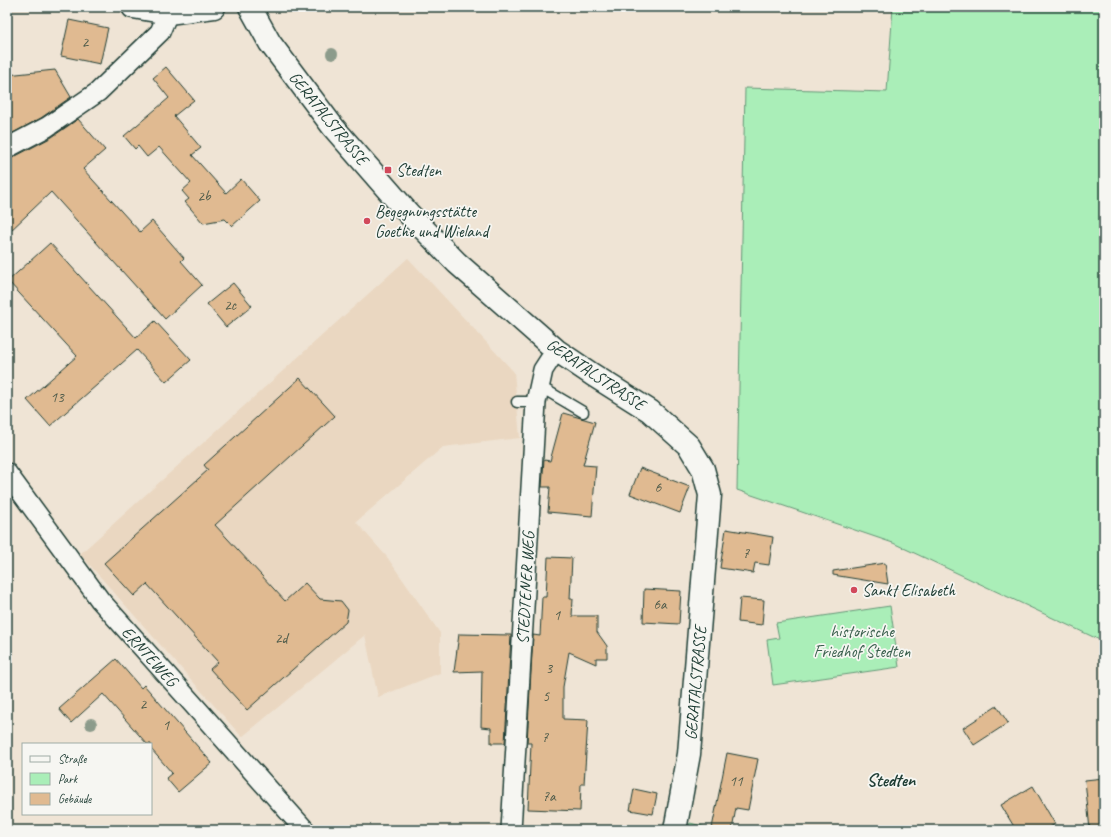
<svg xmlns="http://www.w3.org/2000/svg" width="1111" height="837" font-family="Caveat,sans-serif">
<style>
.built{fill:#ead7c1}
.green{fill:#aaeeb8;stroke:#649676}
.building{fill:#e0ba91;stroke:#1f3d34}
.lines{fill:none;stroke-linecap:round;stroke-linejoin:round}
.lane-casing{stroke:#1f3d34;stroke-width:13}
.street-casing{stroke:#1f3d34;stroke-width:22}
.secondary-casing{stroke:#1f3d34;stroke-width:25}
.lane{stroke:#f6f6f2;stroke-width:10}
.street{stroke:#f6f6f2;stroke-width:19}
.secondary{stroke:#f6f6f2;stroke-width:22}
.tree{fill:#8c9b8b}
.poi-dot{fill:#d1495b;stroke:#f6f6f2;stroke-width:1.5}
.labels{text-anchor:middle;stroke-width:3.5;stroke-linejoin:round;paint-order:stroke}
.number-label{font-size:15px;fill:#4f5c4b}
.street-label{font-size:17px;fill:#1f3d34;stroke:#f6f6f2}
.poi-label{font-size:17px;fill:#1f3d34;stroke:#f6f6f2;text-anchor:start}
.park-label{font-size:17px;fill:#3b604e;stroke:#f6f6f2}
.neighbourhood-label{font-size:18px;font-weight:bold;fill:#1f3d34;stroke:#f6f6f2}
</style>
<rect width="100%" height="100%" fill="#efe4d5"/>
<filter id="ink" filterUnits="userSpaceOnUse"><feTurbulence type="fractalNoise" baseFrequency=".025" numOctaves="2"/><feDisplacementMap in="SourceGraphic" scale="8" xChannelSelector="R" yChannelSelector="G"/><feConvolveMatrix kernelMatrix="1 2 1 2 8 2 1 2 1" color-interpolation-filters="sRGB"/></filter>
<g filter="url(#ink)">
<polygon class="built" points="408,258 514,372 520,438 443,447 356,522 387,557 440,633 440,673 378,697 365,635 242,737 80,554"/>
<g class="green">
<polygon points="893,7 1104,7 1104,642 893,543 737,490 745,88 887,92"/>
<polygon points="890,606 899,667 773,685 767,640 779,638 776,623"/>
<polygon points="690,823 718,830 687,830"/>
</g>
<g class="building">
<polygon points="69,20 108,28 100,64 61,56"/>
<polygon points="166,67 194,100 174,116 201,148 192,155 226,193 241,179 260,201 232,226 225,219 203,223 185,202 189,199 182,191 191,183 159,147 147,157 138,146 135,149 124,136 169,98 153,78"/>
<polygon points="55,70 71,97 41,118 7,136 7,75"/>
<polygon points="78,119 105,150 83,169 140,232 152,221 184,258 181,261 202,285 165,319 51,192 7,234 7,159 12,158 52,137"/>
<polygon points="50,243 136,338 155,321 191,360 166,382 137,350 50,426 27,400 77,356 8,281"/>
<polygon points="233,283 252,306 226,327 207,304"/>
<polygon points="300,378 335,416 215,525 285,601 305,583 320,599 341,601 348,610 346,622 247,710 210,669 218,662 147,584 134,596 104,563 208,470 204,465"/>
<polygon points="563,413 595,422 583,465 596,466 592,516 548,512 550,487 542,487 544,460 550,461"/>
<polygon points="640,468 690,487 680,513 630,494"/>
<polygon points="726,529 773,537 769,565 755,563 753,573 720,568"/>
<polygon points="548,557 572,558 570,599 573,599 572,616 597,616 597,632 607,646 607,658 596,658 596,664 569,652 563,687 563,719 588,720 584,784 581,784 580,811 528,809 531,743 527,743 533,635 540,636 542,597 546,597"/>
<polygon points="885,563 888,584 833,575 833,571"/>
<polygon points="644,589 681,591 679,624 643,622"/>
<polygon points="740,598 764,600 762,625 738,622"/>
<polygon points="459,634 511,635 505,743 491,743 491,728 481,727 482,671 454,672"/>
<polygon points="116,659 141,688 144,685 212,763 178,792 166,778 172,773 151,749 151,744 147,744 103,694 71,723 59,709"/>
<polygon points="997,706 1008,723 974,745 963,728"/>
<polygon points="727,753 758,759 748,810 736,808 732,830 722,830 712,828"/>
<polygon points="1104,778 1104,830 1090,830 1085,780"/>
<polygon points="1033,786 1055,824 1045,830 1016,830 1001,805"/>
<polygon points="634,789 657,794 653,814 630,810"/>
</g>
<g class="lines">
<defs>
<g id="lane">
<polyline points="539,386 583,412"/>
<polyline points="517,402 536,402"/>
</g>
<g id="street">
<polyline points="7,148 47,127 98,92 160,32 168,13"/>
<polyline points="7,473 100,600 305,830"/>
<polyline points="511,830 536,402 543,370 556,350"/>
</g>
<g id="secondary">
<polyline points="133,7 168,13 214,7"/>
<polyline points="250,7 270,43 333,127 408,213 457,263 556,350 593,375 650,411 689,446 703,469 710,495 689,754 675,830"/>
</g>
</defs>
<use href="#lane" class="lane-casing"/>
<use href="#street" class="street-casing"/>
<use href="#secondary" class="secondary-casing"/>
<use href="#lane" class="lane"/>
<use href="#street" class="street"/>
<use href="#secondary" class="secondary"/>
</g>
<g class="tree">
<circle cx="332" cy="54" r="6"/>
<circle cx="91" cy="724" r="6"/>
</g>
</g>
<g class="poi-dot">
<rect x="384" y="166" width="8" height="8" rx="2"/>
<circle cx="367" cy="221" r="4"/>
<circle cx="854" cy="590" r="4"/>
</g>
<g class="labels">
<g class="number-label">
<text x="85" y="47">2</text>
<text x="204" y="201">2b</text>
<text x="230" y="310">2c</text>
<text x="57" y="402">13</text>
<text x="658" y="492">6</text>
<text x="746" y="558">7</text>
<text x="660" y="609">6a</text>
<text x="557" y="620">1</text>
<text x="281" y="643">2d</text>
<text x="549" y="673">3</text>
<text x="546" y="701">5</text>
<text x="143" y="709">2</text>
<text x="166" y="730">1</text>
<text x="545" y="742">7</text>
<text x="736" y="786">11</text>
<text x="549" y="801">7a</text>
</g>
<g class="street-label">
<text transform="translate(329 118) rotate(51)" y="6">GERATALSTRASSE</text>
<text transform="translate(596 374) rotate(34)" y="6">GERATALSTRASSE</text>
<text transform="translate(525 588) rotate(-87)" y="6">STEDTENER WEG</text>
<text transform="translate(150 656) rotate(48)" y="6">ERNTEWEG</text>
<text transform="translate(695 683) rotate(-85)" y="6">GERATALSTRASSE</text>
</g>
<g class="poi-label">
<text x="396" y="176">Stedten</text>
<text x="375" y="217">Begegnungsstätte<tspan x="375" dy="20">Goethe und Wieland</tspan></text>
<text x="862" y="596">Sankt Elisabeth</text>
</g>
<g class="park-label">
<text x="862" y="637">historische<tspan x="862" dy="20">Friedhof Stedten</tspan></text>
</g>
<g class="neighbourhood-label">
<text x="891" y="786">Stedten</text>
</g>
</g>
<rect width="1111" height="837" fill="none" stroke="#f6f6f2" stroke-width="24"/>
<rect x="12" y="12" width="1087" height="813" fill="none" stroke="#1f3d34" stroke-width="1.5" filter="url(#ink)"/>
<rect x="22" y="743" width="130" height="72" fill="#f6f6f2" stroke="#a0aca6"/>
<rect x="30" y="756" width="20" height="6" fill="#f6f6f2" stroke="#a0aca6"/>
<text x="58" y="763" font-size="12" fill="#1f3d34">Straße</text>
<rect x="30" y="773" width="20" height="12" fill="#aaeeb8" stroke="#a0aca6"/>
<text x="58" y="783" font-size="12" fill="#1f3d34">Park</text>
<rect x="30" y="793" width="20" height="12" fill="#e0ba91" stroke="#a0aca6"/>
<text x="58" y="803" font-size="12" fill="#1f3d34">Gebäude</text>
</svg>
